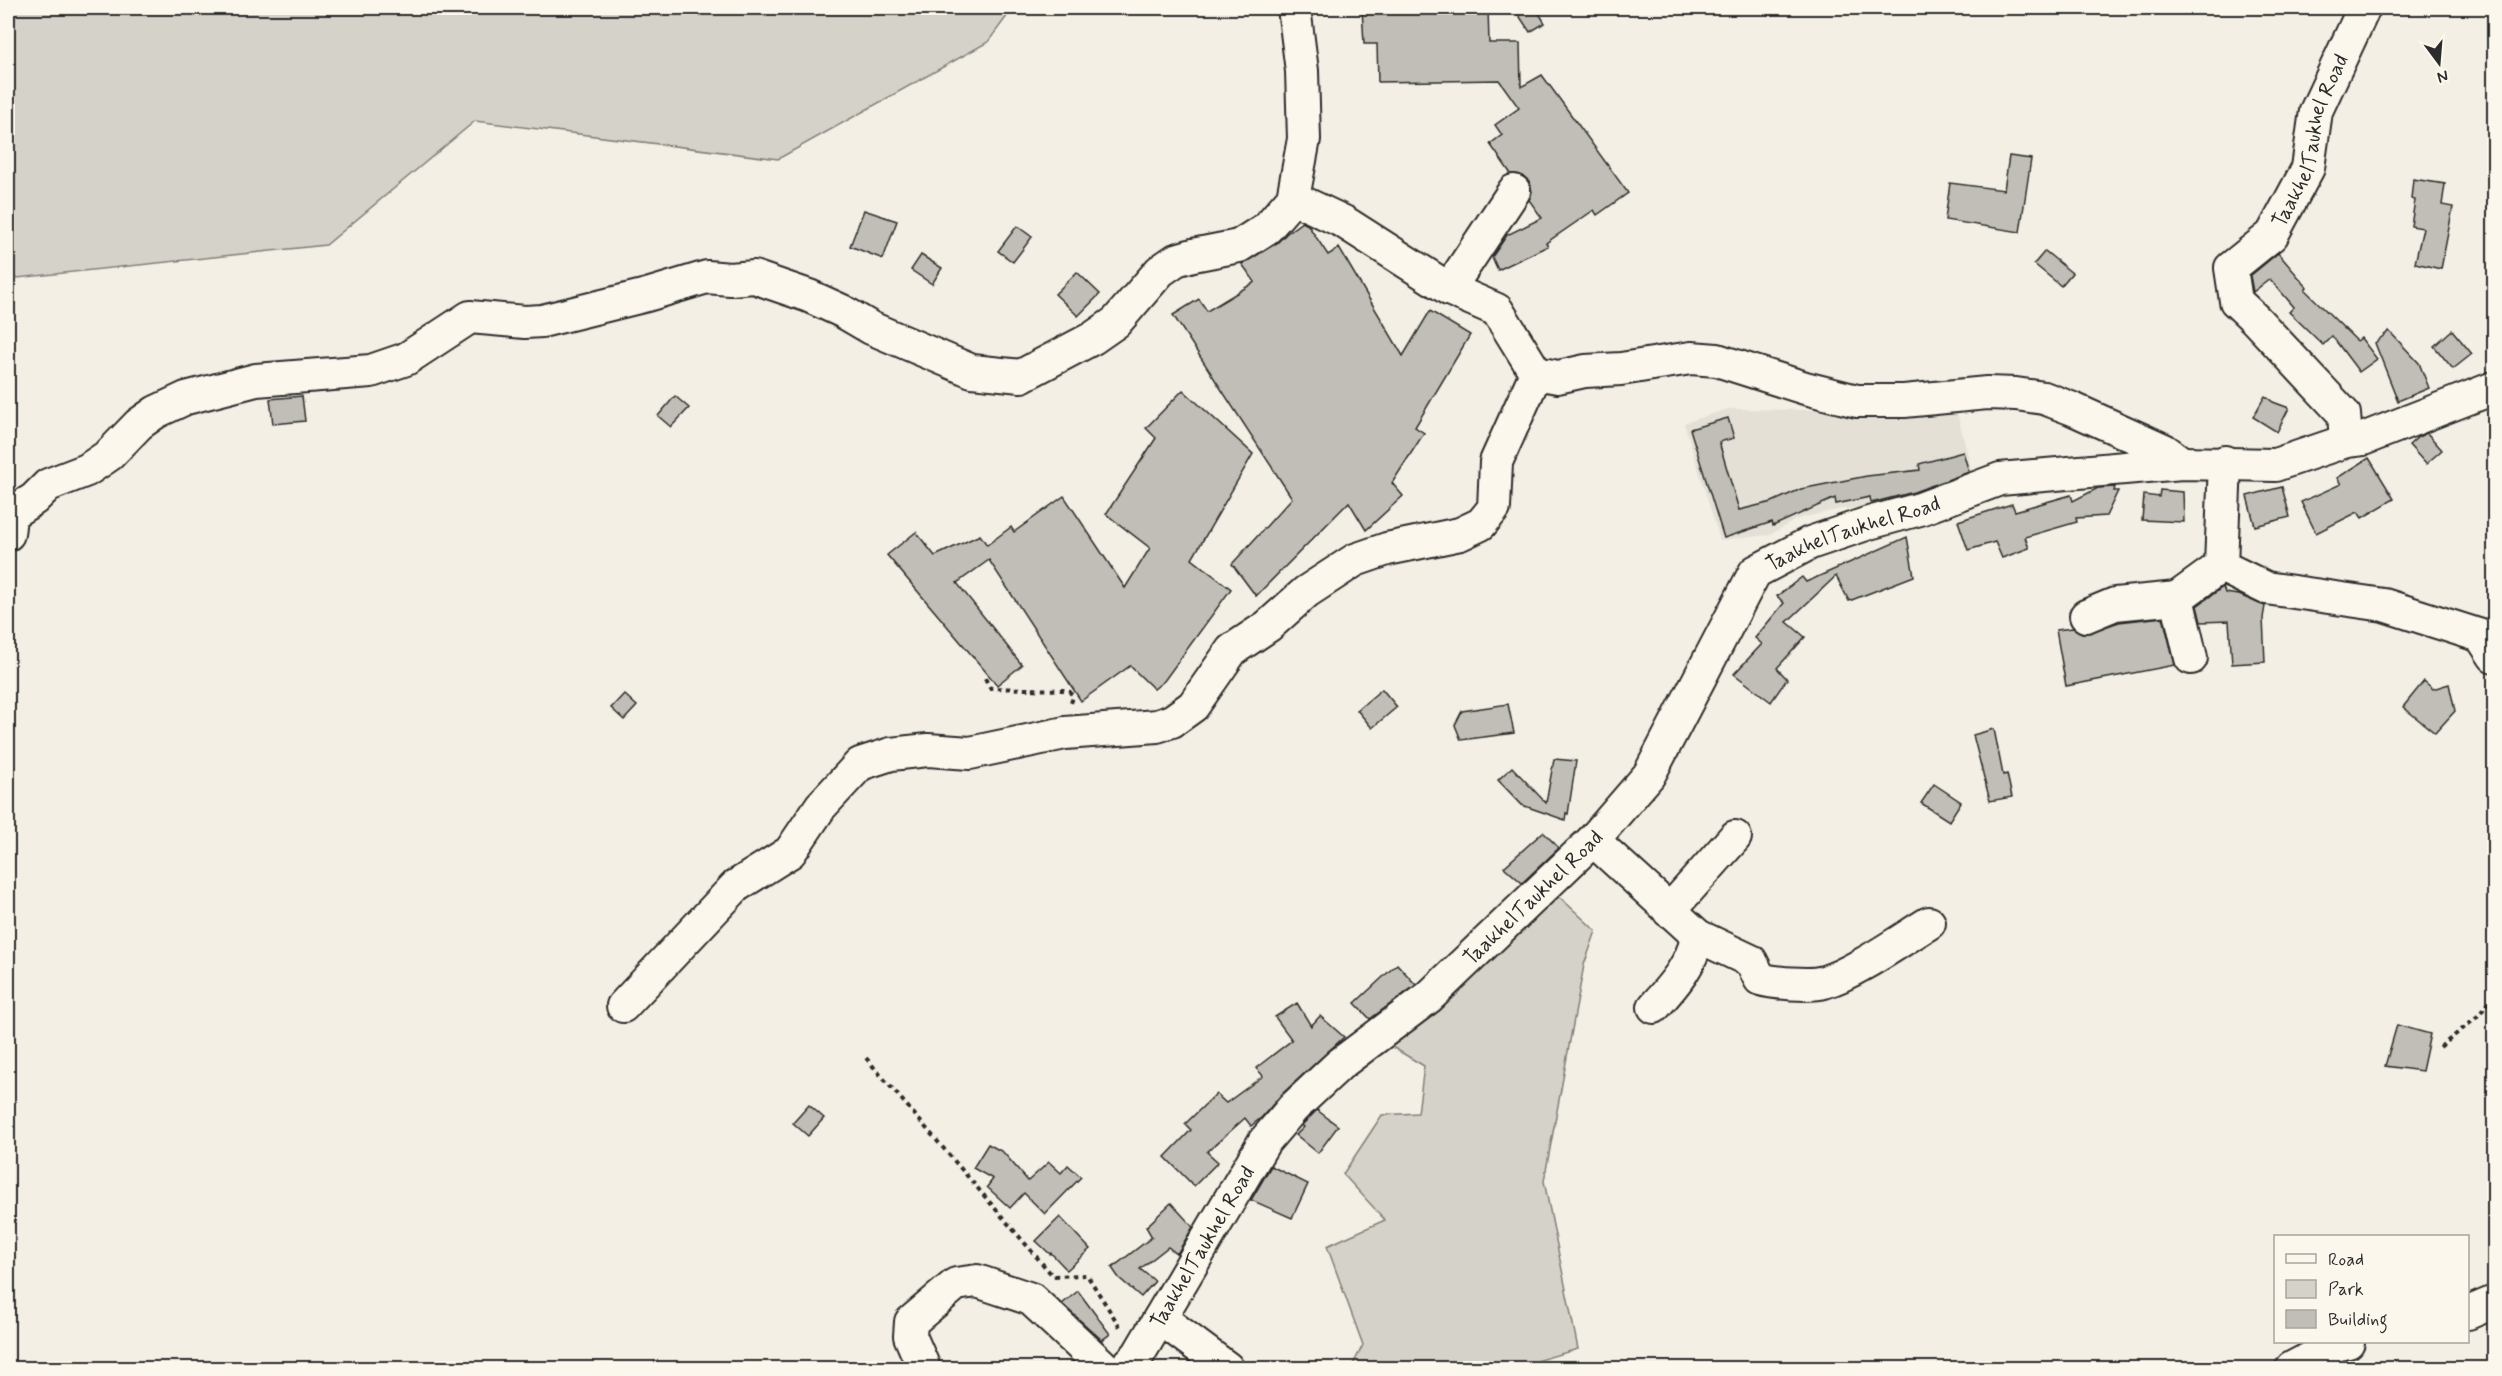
<svg xmlns="http://www.w3.org/2000/svg" width="2502" height="1376" font-family="Mynerve,sans-serif">
<style>
.built{fill:#e4e0d6}
.green{fill:#d5d2c9;stroke:#807e7a;stroke-width:1.5}
.building{fill:#c0beb6;stroke:#2b2b2b;stroke-width:1.5}
.lines{fill:none;stroke-linecap:round;stroke-linejoin:round}
.minor-casing{stroke:#2b2b2b;stroke-width:36}
.path{stroke:#2b2b2b;stroke-width:4;stroke-dasharray:4.5 4.5;stroke-linecap:butt}
.minor{stroke:#fbf7ec;stroke-width:32}
.labels{text-anchor:middle;stroke-width:6;stroke-linejoin:round;paint-order:stroke}
.street-label{font-size:21px;fill:#2b2b2b;stroke:#fbf7ec}
</style>
<rect width="100%" height="100%" fill="#f3efe4"/>
<filter id="ink" filterUnits="userSpaceOnUse"><feTurbulence type="fractalNoise" baseFrequency=".0167" numOctaves="2"/><feDisplacementMap in="SourceGraphic" scale="12" xChannelSelector="R" yChannelSelector="G"/><feConvolveMatrix kernelMatrix="1 2 1 2 8 2 1 2 1" color-interpolation-filters="sRGB"/></filter>
<g filter="url(#ink)">
<polygon class="built" points="1728,409 1957,412 1975,485 1908,505 1841,509 1797,519 1770,535 1720,540 1684,423"/>
<g class="green">
<polygon points="8,8 1013,8 988,42 778,159 475,121 326,245 8,279"/>
<polygon points="1550,888 1596,931 1584,965 1544,1181 1578,1349 1539,1360 1538,1368 1351,1368 1363,1345 1327,1246 1385,1220 1343,1174 1382,1115 1418,1113 1424,1066 1382,1041"/>
</g>
<g class="building">
<polygon points="1362,8 1488,8 1489,43 1520,43 1521,87 1542,75 1628,193 1597,215 1594,210 1546,243 1548,246 1498,270 1492,257 1507,235 1542,218 1529,200 1532,192 1530,182 1523,176 1511,174 1490,144 1502,135 1495,125 1519,108 1499,80 1378,82 1377,44 1364,44"/>
<polygon points="1514,8 1536,8 1545,23 1530,32"/>
<polygon points="2009,156 2031,159 2020,232 1945,220 1950,183 2004,190"/>
<polygon points="2413,179 2445,184 2442,205 2453,207 2441,269 2415,263 2423,228 2411,226 2415,200 2411,199"/>
<polygon points="864,210 897,221 883,259 850,246"/>
<polygon points="1302,222 1308,225 1328,255 1339,248 1403,356 1430,311 1470,335 1415,427 1424,433 1392,483 1403,496 1366,530 1349,502 1256,596 1232,564 1292,498 1173,315 1199,299 1207,311 1255,282 1242,264 1277,243 1287,233"/>
<polygon points="1017,226 1032,237 1013,262 998,251"/>
<polygon points="2045,251 2072,273 2061,286 2034,264"/>
<polygon points="2278,253 2307,287 2305,290 2357,341 2361,338 2377,359 2359,372 2332,336 2323,345 2289,312 2294,307 2270,279 2253,292 2250,276"/>
<polygon points="921,255 942,268 932,284 911,270"/>
<polygon points="1077,272 1100,294 1078,316 1055,294"/>
<polygon points="2452,330 2472,354 2453,369 2434,346"/>
<polygon points="2389,331 2419,363 2429,388 2398,401 2375,343"/>
<polygon points="1183,390 1253,454 1192,559 1231,589 1164,681 1154,689 1130,666 1081,701 989,560 957,583 1022,665 997,685 887,555 916,532 935,556 980,535 987,545 1011,527 1014,532 1064,496 1125,588 1150,548 1106,514 1156,438 1146,428"/>
<polygon points="302,396 305,421 273,424 270,399"/>
<polygon points="675,396 689,408 671,427 658,416"/>
<polygon points="2265,396 2273,402 2289,408 2277,432 2253,417"/>
<polygon points="1728,418 1734,438 1719,442 1739,510 1772,502 1801,489 1867,476 1920,470 1919,464 1963,452 1969,472 1914,492 1879,501 1871,503 1870,497 1836,504 1835,498 1773,526 1772,522 1724,538 1690,429"/>
<polygon points="2427,433 2442,450 2426,464 2409,445 2418,437"/>
<polygon points="2369,458 2394,499 2362,518 2358,512 2316,533 2301,502 2341,484 2337,478"/>
<polygon points="2115,487 2114,491 2118,491 2106,516 2076,518 2077,522 2025,537 2029,548 2002,558 1995,542 1968,550 1958,521 2012,504 2015,511 2071,495 2073,501 2098,488"/>
<polygon points="2282,487 2290,517 2255,526 2247,496"/>
<polygon points="2160,490 2183,492 2184,522 2142,520 2144,495 2159,497"/>
<polygon points="1907,537 1914,576 1849,601 1836,576 1787,622 1805,637 1777,668 1787,679 1771,702 1734,674 1762,644 1755,638 1784,603 1777,596 1802,577 1806,582"/>
<polygon points="2223,587 2225,593 2239,595 2265,606 2263,618 2265,662 2232,664 2229,621 2201,622 2197,606"/>
<polygon points="2163,617 2175,665 2066,686 2056,630 2073,628 2084,634 2119,622"/>
<polygon points="2424,681 2433,689 2449,684 2455,711 2435,733 2403,707"/>
<polygon points="1382,689 1397,707 1372,728 1357,710"/>
<polygon points="624,694 637,706 624,720 611,708"/>
<polygon points="1508,704 1514,733 1461,740 1455,725 1462,711"/>
<polygon points="1994,729 2003,775 2007,774 2012,797 1990,801 1973,735"/>
<polygon points="1554,759 1576,761 1568,814 1566,813 1565,820 1522,805 1498,780 1512,767 1546,803"/>
<polygon points="1934,784 1961,802 1949,821 1921,803"/>
<polygon points="1543,832 1559,848 1522,883 1504,867"/>
<polygon points="1397,964 1416,985 1370,1019 1355,1003"/>
<polygon points="1297,1003 1311,1026 1320,1016 1344,1037 1281,1095 1262,1117 1251,1126 1245,1118 1207,1152 1218,1162 1194,1186 1165,1157 1191,1130 1185,1124 1216,1094 1226,1103 1263,1076 1256,1068 1292,1040 1275,1017"/>
<polygon points="2397,1025 2430,1034 2422,1071 2385,1066"/>
<polygon points="809,1105 824,1118 808,1136 793,1123"/>
<polygon points="1317,1110 1338,1126 1318,1153 1296,1135 1304,1127 1302,1125"/>
<polygon points="988,1144 1003,1152 1028,1181 1049,1162 1061,1173 1068,1165 1081,1177 1045,1214 1024,1193 1010,1208 987,1187 993,1179 973,1168"/>
<polygon points="1271,1166 1308,1184 1292,1218 1251,1200"/>
<polygon points="1171,1203 1193,1227 1177,1254 1168,1247 1140,1269 1155,1281 1141,1297 1119,1278 1112,1268 1152,1237 1146,1227"/>
<polygon points="1060,1217 1090,1249 1067,1270 1051,1253 1050,1254 1036,1241"/>
<polygon points="1078,1291 1110,1334 1102,1340 1062,1304"/>
</g>
<g class="lines">
<defs>
<g id="minor">
<polyline points="1293,198 1344,222 1449,289 1497,310 1536,373 1558,377 1585,371 1621,369 1691,358 1717,360 1805,388 1857,401 1904,401 1987,393 2016,394 2044,398 2073,409 2164,450 2182,463"/>
<polyline points="1449,289 1514,191"/>
<polyline points="2346,441 2363,439 2494,388"/>
<polyline points="2225,462 2221,566 2266,588 2384,605 2481,636 2494,656"/>
<polyline points="8,534 10,517 15,511 34,499 48,485 87,470 109,455 139,424 156,412 186,398 256,380 371,371 406,359 470,317 525,322 542,321 647,295 707,277 730,279 754,277 809,296 842,311 871,328 972,371 1021,376 1093,338 1116,322 1160,271 1176,260 1193,255 1239,246 1267,228 1293,198 1304,139 1302,71 1294,8"/>
<polyline points="2086,616 2115,604 2177,598"/>
<polyline points="2191,658 2177,598 2221,566"/>
<path d="M1593 840 1698 936 1751 961 1760 979C1773 983 1811 986 1824 982 1853 974 1901 940 1929 923"/>
<polyline points="1669,911 1735,837"/>
<polyline points="623,1006 736,886 790,852 821,806 860,764 891,754 928,750 970,753 1065,733 1157,726 1172,721 1193,706 1232,650 1268,626 1306,592 1355,560 1387,549 1460,534 1481,524 1494,508 1496,462 1536,373"/>
<path d="M1654 1007C1675 983 1690 967 1698 936"/>
<polyline points="2468,1313 2494,1302"/>
<polyline points="1160,1318 1227,1368"/>
<polyline points="924,1368 910,1336 911,1322 956,1284 977,1281 1031,1299 1105,1368"/>
<path id="s1" d="M1125 1368 1138 1355 1264 1142 1293 1108 1340 1064 1429 997 1593 840 1649 775 1755 572 1810 543 1869 523 1920 509 2000 479 2182 463 2275 465 2346 441 2344 414 2255 319 2236 301 2231 268 2272 235 2308 168 2316 111 2364 8"/>
<polyline points="2292,1368 2336,1345 2348,1342"/>
</g>
</defs>
<use href="#minor" class="minor-casing"/>
<g class="path">
<polyline points="985,678 990,688 1063,690 1070,692 1073,697 1071,703 1068,705"/>
<polyline points="2440,1047 2475,1019 2494,997"/>
<polyline points="866,1058 1053,1276 1087,1275 1122,1330"/>
</g>
<use href="#minor" class="minor"/>
</g>
</g>
<g class="labels">
<g class="street-label">
<text dy="7" stroke="none"><textPath href="#s1" startOffset="2014">TaakhelTaukhel Road</textPath></text>
<text dy="7" stroke="none"><textPath href="#s1" startOffset="1134">TaakhelTaukhel Road</textPath></text>
<text dy="7" stroke="none"><textPath href="#s1" startOffset="630">TaakhelTaukhel Road</textPath></text>
<text dy="7" stroke="none"><textPath href="#s1" startOffset="144">TaakhelTaukhel Road</textPath></text>
</g>
</g>
<rect width="2502" height="1376" fill="none" stroke="#fbf7ec" stroke-width="30"/>
<rect x="15" y="15" width="2472" height="1346" fill="none" stroke="#2b2b2b" stroke-width="2" filter="url(#ink)"/>
<rect x="2274" y="1235" width="195" height="108" fill="#fbf7ec" stroke="#a8a59f" stroke-width="1.5"/>
<rect x="2286" y="1254" width="30" height="9" fill="#fbf7ec" stroke="#a8a59f" stroke-width="1.5"/>
<text x="2328" y="1265" font-size="18" fill="#2b2b2b">Road</text>
<rect x="2286" y="1280" width="30" height="18" fill="#d5d2c9" stroke="#a8a59f" stroke-width="1.5"/>
<text x="2328" y="1295" font-size="18" fill="#2b2b2b">Park</text>
<rect x="2286" y="1310" width="30" height="18" fill="#c0beb6" stroke="#a8a59f" stroke-width="1.5"/>
<text x="2328" y="1325" font-size="18" fill="#2b2b2b">Building</text>
<g transform="translate(2439 63) rotate(164)" stroke="#fbf7ec" stroke-width="4.5" paint-order="stroke">
<path d="M0-4.5L10 22L0 15L-10 22Z" fill="#2b2b2b"/>
<text y="-9" font-size="16" font-weight="bold" text-anchor="middle" fill="#2b2b2b">N</text>
</g>
</svg>
